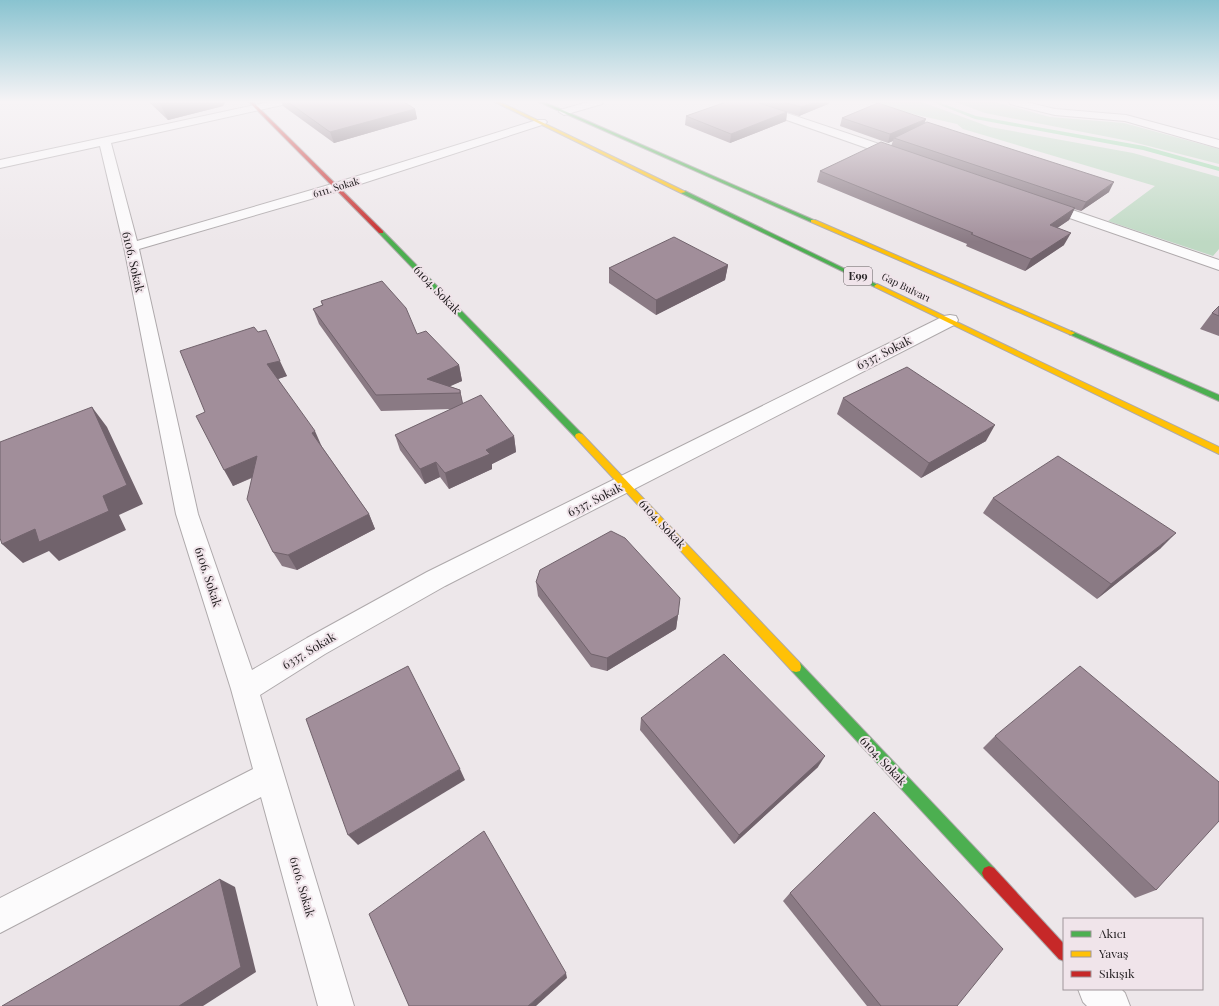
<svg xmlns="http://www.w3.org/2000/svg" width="1219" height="1006" font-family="'Playfair Display',serif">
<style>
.green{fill:#bed9c3}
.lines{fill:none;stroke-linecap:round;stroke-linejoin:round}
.stream{fill:#9cdaac;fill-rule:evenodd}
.street-casing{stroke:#aea9ab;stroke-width:2}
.fast-casing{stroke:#aea9ab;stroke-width:2}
.slow-casing{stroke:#aea9ab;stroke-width:2}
.jam-casing{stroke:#aea9ab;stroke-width:2}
.street{fill:#fcfbfc;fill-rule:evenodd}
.fast{fill:#4caf50;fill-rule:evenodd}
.slow{fill:#ffc107;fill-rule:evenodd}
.jam{fill:#c62828;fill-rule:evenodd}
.wall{fill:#8a7a84}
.shaded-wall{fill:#71636c}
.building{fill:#a18e9a;stroke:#71636c}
.labels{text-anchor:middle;stroke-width:4;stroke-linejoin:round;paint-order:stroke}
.far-street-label{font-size:10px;fill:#252123;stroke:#f0e4ea}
.shield{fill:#f0e4ea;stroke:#625c5f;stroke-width:1}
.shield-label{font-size:11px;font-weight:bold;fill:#252123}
.street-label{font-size:12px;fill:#252123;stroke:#f0e4ea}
</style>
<rect width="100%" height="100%" fill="#ede7ea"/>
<g class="green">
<polygon points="872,102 922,102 990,127 1133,153 1219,177 1219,249 1213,256 1108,221 1155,186 963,129 957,124 895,110"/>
<polygon points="955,102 995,102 1050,117 1124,123 1219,149 1219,164 1129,141 985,113"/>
</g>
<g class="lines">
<polygon class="stream" points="933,102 938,102 976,116 1144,146 1219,167 1219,171 1143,150 975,119"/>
<defs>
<g id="street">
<polygon points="269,102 287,102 282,105 111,143 137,241 332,184 537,120 545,120 547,122 545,124 342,190 139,249 198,514 252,670 307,638 427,572 944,316 950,315 956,316 958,320 956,324 445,586 325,654 260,695 354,1006 318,1006 261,797 0,933 0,898 253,769 231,689 176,514 124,247 100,146 0,168 0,160"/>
<polygon points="588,102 603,102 602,104 564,115 559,112 560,110"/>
<polygon points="740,102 754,102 906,153 908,156 906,159 898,159 741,104"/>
<polygon points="1009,102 1026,102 1055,109 1126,115 1219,140 1219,148 1125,121 1055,115 1010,104"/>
<polygon points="1043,200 1219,260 1219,270 1038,207 1036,204 1038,201"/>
<polygon points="1078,989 1121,989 1125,993 1130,1006 1087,1006 1083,1002"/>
</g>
<g id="fast">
<polygon points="539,102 544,102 816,221 811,222"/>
<polygon points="681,191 685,191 880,286 875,287 681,193"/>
<polygon points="379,231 383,231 582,434 583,436 582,438 576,438 379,233"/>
<polygon points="1071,331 1219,395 1219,401 1069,334 1069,332"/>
<polygon points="796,662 800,663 994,868 996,873 994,878 989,880 984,878 792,671 791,667 792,663"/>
</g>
<g id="slow">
<polygon points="495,102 500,102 686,192 681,193"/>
<polygon points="811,220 815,220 1075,333 1071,335 1069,334 811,222"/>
<polygon points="877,284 1219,447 1219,454 875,287 874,286"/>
<polygon points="579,433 582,434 800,663 801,667 800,671 796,672 792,671 576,438 575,436 576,434"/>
</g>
<g id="jam">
<polygon points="249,102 253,102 383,231 383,233 379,233"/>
<polygon points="989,866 994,868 1064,944 1064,961 1059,959 984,878 982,873 984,868"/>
</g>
</defs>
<use href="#street" class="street-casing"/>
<use href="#fast" class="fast-casing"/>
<use href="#slow" class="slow-casing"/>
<use href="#jam" class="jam-casing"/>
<use href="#street" class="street"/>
<use href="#fast" class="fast"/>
<use href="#slow" class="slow"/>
<use href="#jam" class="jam"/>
</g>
<g class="wall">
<polygon points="149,102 225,102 223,106 168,120"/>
<polygon points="282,102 404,102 415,109 417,119 334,143 283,106"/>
<polygon points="726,102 829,102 828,104 799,116 777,109 787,112 786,121 730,143 685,125 686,116"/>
<polygon points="842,118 924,123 1109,192 1081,211 1074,209 1069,220 1057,228 1064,245 1025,271 966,246 967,244 817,182 820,171 891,146 893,141 888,143 840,126"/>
<polygon points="728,265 725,280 656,315 609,283 609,268"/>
<polygon points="321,301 417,334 459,365 462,381 449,386 460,390 463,403 514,436 516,452 492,464 492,469 449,489 440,477 425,484 400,450 395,435 452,409 381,411 319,324 313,309 322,305"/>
<polygon points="1219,306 1219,336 1200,329 1212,313"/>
<polygon points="258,332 287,376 278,379 322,447 369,514 375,529 297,570 282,566 273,552 252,478 233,486 205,412"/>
<polygon points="843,398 986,441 921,478 837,414"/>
<polygon points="993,498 1161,548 1097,599 983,513"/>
<polygon points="536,582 678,615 676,629 607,671 591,667 538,596"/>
<polygon points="641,718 818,767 734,844 640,730"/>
<polygon points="995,736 1156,890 1135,898 983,748"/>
<polygon points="790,893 957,1006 867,1006 783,901"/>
</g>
<g class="shaded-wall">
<polygon points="159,102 225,102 223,106 168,120"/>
<polygon points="816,102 829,102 828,104 799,116 801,107"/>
<polygon points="415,109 417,119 334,143 330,132"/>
<polygon points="787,112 786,121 730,143 731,134"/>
<polygon points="926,119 923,128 894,138 893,141 888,143 890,134"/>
<polygon points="1114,182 1109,192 1081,211 1086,202"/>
<polygon points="1075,208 1069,220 1044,237 1050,225"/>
<polygon points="1071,233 1064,245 1025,271 1031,259"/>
<polygon points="728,265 725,280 656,315 656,300"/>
<polygon points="280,361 287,376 275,380 267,364"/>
<polygon points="459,365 462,381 433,394 427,379"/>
<polygon points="460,390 463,405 463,408 460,393"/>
<polygon points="92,407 107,427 143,504 119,515 126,530 59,561 49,551 23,563 2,544"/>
<polygon points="995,425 986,441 921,478 929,463"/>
<polygon points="315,431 322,447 312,433"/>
<polygon points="514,436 516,452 492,464 492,469 449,489 445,473 486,450"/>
<polygon points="257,456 266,471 233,486 224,470"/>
<polygon points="436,462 440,477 425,484 420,469"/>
<polygon points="369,514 375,529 297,570 288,555"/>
<polygon points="1176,533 1161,548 1097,599 1111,584"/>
<polygon points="678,615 676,629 607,671 607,658"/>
<polygon points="825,756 818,767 734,844 739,835"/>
<polygon points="460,769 465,780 358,845 348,835"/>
<polygon points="220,879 235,887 256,972 203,1006 179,1006"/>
<polygon points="566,973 567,978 536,1006 528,1006"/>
</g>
<g class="building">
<polygon points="288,102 404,102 415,109 330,132"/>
<polygon points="726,102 756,102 787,112 731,134 686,116"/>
<polygon points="783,102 816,102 801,107"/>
<polygon points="878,103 926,119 890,134 842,118"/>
<polygon points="927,122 1114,182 1086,202 894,138"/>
<polygon points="881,142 1075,208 1050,225 1071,233 1031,259 971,234 973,233 820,171"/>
<polygon points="674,237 728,265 656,300 609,268"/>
<polygon points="382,281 406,308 417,334 426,331 459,365 427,379 460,390 460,393 376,395 313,309 323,305 321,301"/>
<polygon points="1219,306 1219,316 1212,313"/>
<polygon points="254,327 258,332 266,330 280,361 267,364 315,431 312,433 369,514 288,555 273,552 247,499 257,456 224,470 196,416 205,412 180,351"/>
<polygon points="907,367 995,425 929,463 843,398"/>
<polygon points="481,395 514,436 486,450 490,454 445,473 436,462 420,469 395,435"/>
<polygon points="92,407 127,485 103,496 109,511 39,542 35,529 2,544 0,538 0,442"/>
<polygon points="1058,456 1176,533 1111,584 993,498"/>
<polygon points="611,531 625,538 680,598 678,615 607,658 591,654 536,582 540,570"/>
<polygon points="724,654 825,756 739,835 641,718"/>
<polygon points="408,666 460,769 348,835 306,719"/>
<polygon points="1080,666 1219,782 1219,821 1156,890 995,736"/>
<polygon points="874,812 1003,949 957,1006 881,1006 790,893"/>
<polygon points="484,831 566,973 528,1006 409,1006 369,914"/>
<polygon points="220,879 241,967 179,1006 2,1006"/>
</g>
<linearGradient id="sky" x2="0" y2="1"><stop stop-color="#89c3d0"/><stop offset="0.42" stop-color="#f7f4f6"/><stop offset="1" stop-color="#f7f4f6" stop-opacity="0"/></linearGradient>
<rect width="1219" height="242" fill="url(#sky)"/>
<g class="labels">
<g class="far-street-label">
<text transform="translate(336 187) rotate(-17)" y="4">6111. Sokak</text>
<text transform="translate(906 287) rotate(26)" y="4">Gap Bulvarı</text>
</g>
<rect class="shield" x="844" y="267" width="28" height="18" rx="3"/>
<g class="shield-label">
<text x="858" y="280">E99</text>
</g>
<g class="street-label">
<text transform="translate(133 262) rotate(77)" y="4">6106. Sokak</text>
<text transform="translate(437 290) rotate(46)" y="4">6104. Sokak</text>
<text transform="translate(884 353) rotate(-27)" y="4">6337. Sokak</text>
<text transform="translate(595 500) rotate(-27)" y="4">6337. Sokak</text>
<text transform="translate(662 524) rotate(47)" y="4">6104. Sokak</text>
<text transform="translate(208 577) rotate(72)" y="4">6106. Sokak</text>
<text transform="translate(309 651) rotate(-31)" y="4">6337. Sokak</text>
<text transform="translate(883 761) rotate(47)" y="4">6104. Sokak</text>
<text transform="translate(302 887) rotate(74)" y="4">6106. Sokak</text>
</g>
</g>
<rect x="1063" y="918" width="140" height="72" fill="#f0e4ea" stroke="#9f969a"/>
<rect x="1071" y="931" width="20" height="6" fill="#4caf50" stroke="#9f969a"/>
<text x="1099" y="938" font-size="12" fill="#252123">Akıcı</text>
<rect x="1071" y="951" width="20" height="6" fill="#ffc107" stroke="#9f969a"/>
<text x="1099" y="958" font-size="12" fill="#252123">Yavaş</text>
<rect x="1071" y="971" width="20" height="6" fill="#c62828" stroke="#9f969a"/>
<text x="1099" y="978" font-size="12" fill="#252123">Sıkışık</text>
</svg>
